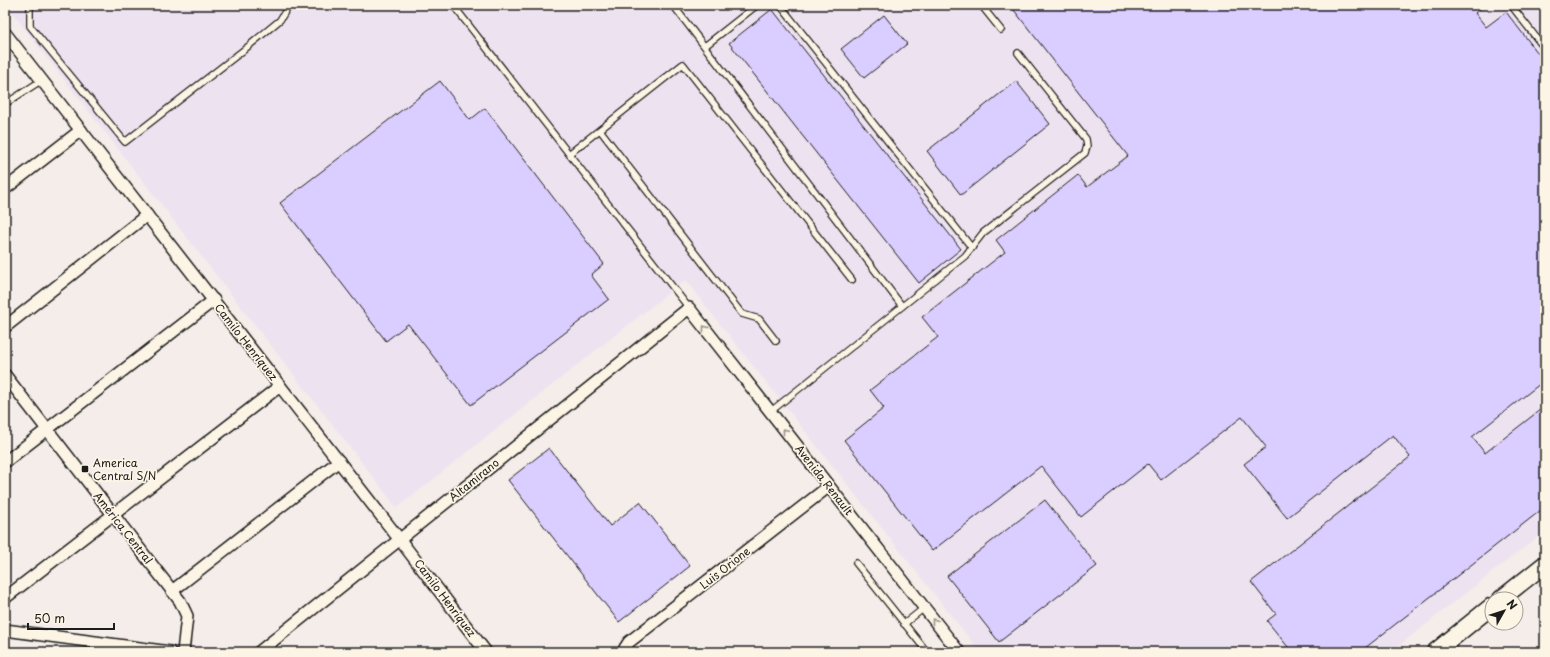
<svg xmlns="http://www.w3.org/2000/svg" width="1550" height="657" font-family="'Playpen Sans',sans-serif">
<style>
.built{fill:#ede3f0}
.building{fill:#dacdff;stroke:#1c1c1c}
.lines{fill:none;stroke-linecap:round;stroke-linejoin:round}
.lane-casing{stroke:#1c1c1c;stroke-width:8}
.street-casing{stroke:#1c1c1c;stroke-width:14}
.secondary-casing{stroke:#1c1c1c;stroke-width:19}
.lane{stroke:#fcf5e5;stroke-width:5.5}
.street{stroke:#fcf5e5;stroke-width:11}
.secondary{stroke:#fcf5e5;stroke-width:16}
.oneway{stroke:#97938b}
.poi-dot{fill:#1c1c1c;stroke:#fcf5e5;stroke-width:1.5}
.labels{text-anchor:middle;stroke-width:3.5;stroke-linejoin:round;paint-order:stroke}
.street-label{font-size:11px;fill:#1c1c1c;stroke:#fcf5e5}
.poi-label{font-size:11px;fill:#1c1c1c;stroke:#fcf5e5;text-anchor:start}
</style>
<rect width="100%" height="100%" fill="#f5edea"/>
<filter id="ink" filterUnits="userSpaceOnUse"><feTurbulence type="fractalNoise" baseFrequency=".025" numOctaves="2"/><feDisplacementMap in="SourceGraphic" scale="8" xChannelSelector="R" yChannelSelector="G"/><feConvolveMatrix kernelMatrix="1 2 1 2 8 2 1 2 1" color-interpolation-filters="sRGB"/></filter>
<g filter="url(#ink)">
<polygon class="built" points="6,5 1545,5 1545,531 1391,652 980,652 685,280 397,508"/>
<g class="building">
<polygon points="1010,5 1485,5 1475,13 1486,27 1506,12 1545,62 1545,380 1472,437 1485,453 1545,406 1545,507 1360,652 1292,652 1267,621 1276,614 1251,582 1410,457 1393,435 1287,518 1244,464 1266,447 1242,417 1161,480 1148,464 1081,517 1041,466 932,551 844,440 884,408 870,390 938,337 922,317 1005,252 996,240 1078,175 1087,187 1128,156"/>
<polygon points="772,9 961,249 919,283 729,43"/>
<polygon points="884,15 907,44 864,78 841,49"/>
<polygon points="440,81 470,120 485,108 604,264 591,275 609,299 471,405 408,324 386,341 280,203"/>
<polygon points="1016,81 1050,124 961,195 927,151"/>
<polygon points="549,448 610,526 640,502 690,566 619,622 508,480"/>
<polygon points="1045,500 1097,566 999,642 947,576"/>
</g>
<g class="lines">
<defs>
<g id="lane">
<polyline points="30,5 30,26 125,142 245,49 280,20 289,5"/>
<polyline points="453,5 689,308"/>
<polyline points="673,5 902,306"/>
<polyline points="780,5 972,248"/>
<polyline points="981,5 1001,30"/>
<polyline points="1511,5 1545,49"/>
<polyline points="705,46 757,5"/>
<polyline points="5,104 42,80"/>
<polyline points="600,130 742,314 759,319 776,341"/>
<polyline points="569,154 683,64 852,280"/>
<polyline points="770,412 965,256 983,233 1085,153 1087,146 1086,139 1018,53"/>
<polyline points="856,563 927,652"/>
<polyline points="904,624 924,608"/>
</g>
<g id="street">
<polyline points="5,33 400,540 486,652"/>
<polyline points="5,189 81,130"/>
<polyline points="5,327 147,215"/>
<polyline points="5,375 180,601 187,616 183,652"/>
<polyline points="5,462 214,300"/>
<polyline points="172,591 339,461"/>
<polyline points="5,598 280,386"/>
<polyline points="5,630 170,652"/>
<polyline points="259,652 689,308 959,652"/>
<polyline points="625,652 625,648 629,642 828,487"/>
</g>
<g id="secondary">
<polyline points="1501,599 1545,564"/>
<polyline points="1435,652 1492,606"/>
</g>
</defs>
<use href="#lane" class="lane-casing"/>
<use href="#street" class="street-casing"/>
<use href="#secondary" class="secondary-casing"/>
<use href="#lane" class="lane"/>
<use href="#street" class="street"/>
<use href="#secondary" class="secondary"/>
</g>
<defs><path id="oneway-chevron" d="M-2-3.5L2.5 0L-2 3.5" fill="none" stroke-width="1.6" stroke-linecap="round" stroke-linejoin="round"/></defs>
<g class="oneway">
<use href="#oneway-chevron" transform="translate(705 328) rotate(-128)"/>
<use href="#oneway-chevron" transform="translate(785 431) rotate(-128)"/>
<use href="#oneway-chevron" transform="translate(934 621) rotate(-128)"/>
</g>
</g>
<rect class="poi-dot" x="81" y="465" width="8" height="8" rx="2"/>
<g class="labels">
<g class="street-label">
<text transform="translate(246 342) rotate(52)" y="4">Camilo Henríquez</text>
<text transform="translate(474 480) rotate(-39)" y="4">Altamirano</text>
<text transform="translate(824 480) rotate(52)" y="4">Avenida Renault</text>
<text transform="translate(123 528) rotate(52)" y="4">América Central</text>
<text transform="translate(725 568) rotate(-38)" y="4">Luis Orione</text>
<text transform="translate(445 598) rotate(53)" y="4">Camilo Henríquez</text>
</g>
<g class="poi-label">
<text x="93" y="467">America<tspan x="93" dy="13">Central S/N</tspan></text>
</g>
</g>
<rect width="1550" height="657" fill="none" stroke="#fcf5e5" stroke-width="20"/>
<rect x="10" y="10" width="1530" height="637" fill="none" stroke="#1c1c1c" stroke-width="1.5" filter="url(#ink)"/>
<g transform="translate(1504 611) rotate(51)"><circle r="19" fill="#fcf5e5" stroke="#a29e95"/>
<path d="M0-3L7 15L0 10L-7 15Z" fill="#1c1c1c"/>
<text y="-6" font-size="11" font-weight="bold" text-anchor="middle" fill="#1c1c1c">N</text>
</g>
<path d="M28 623v6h86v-6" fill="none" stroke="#1c1c1c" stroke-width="2"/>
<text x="34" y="623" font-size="12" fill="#1c1c1c" stroke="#fcf5e5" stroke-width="3" paint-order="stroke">50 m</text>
</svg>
